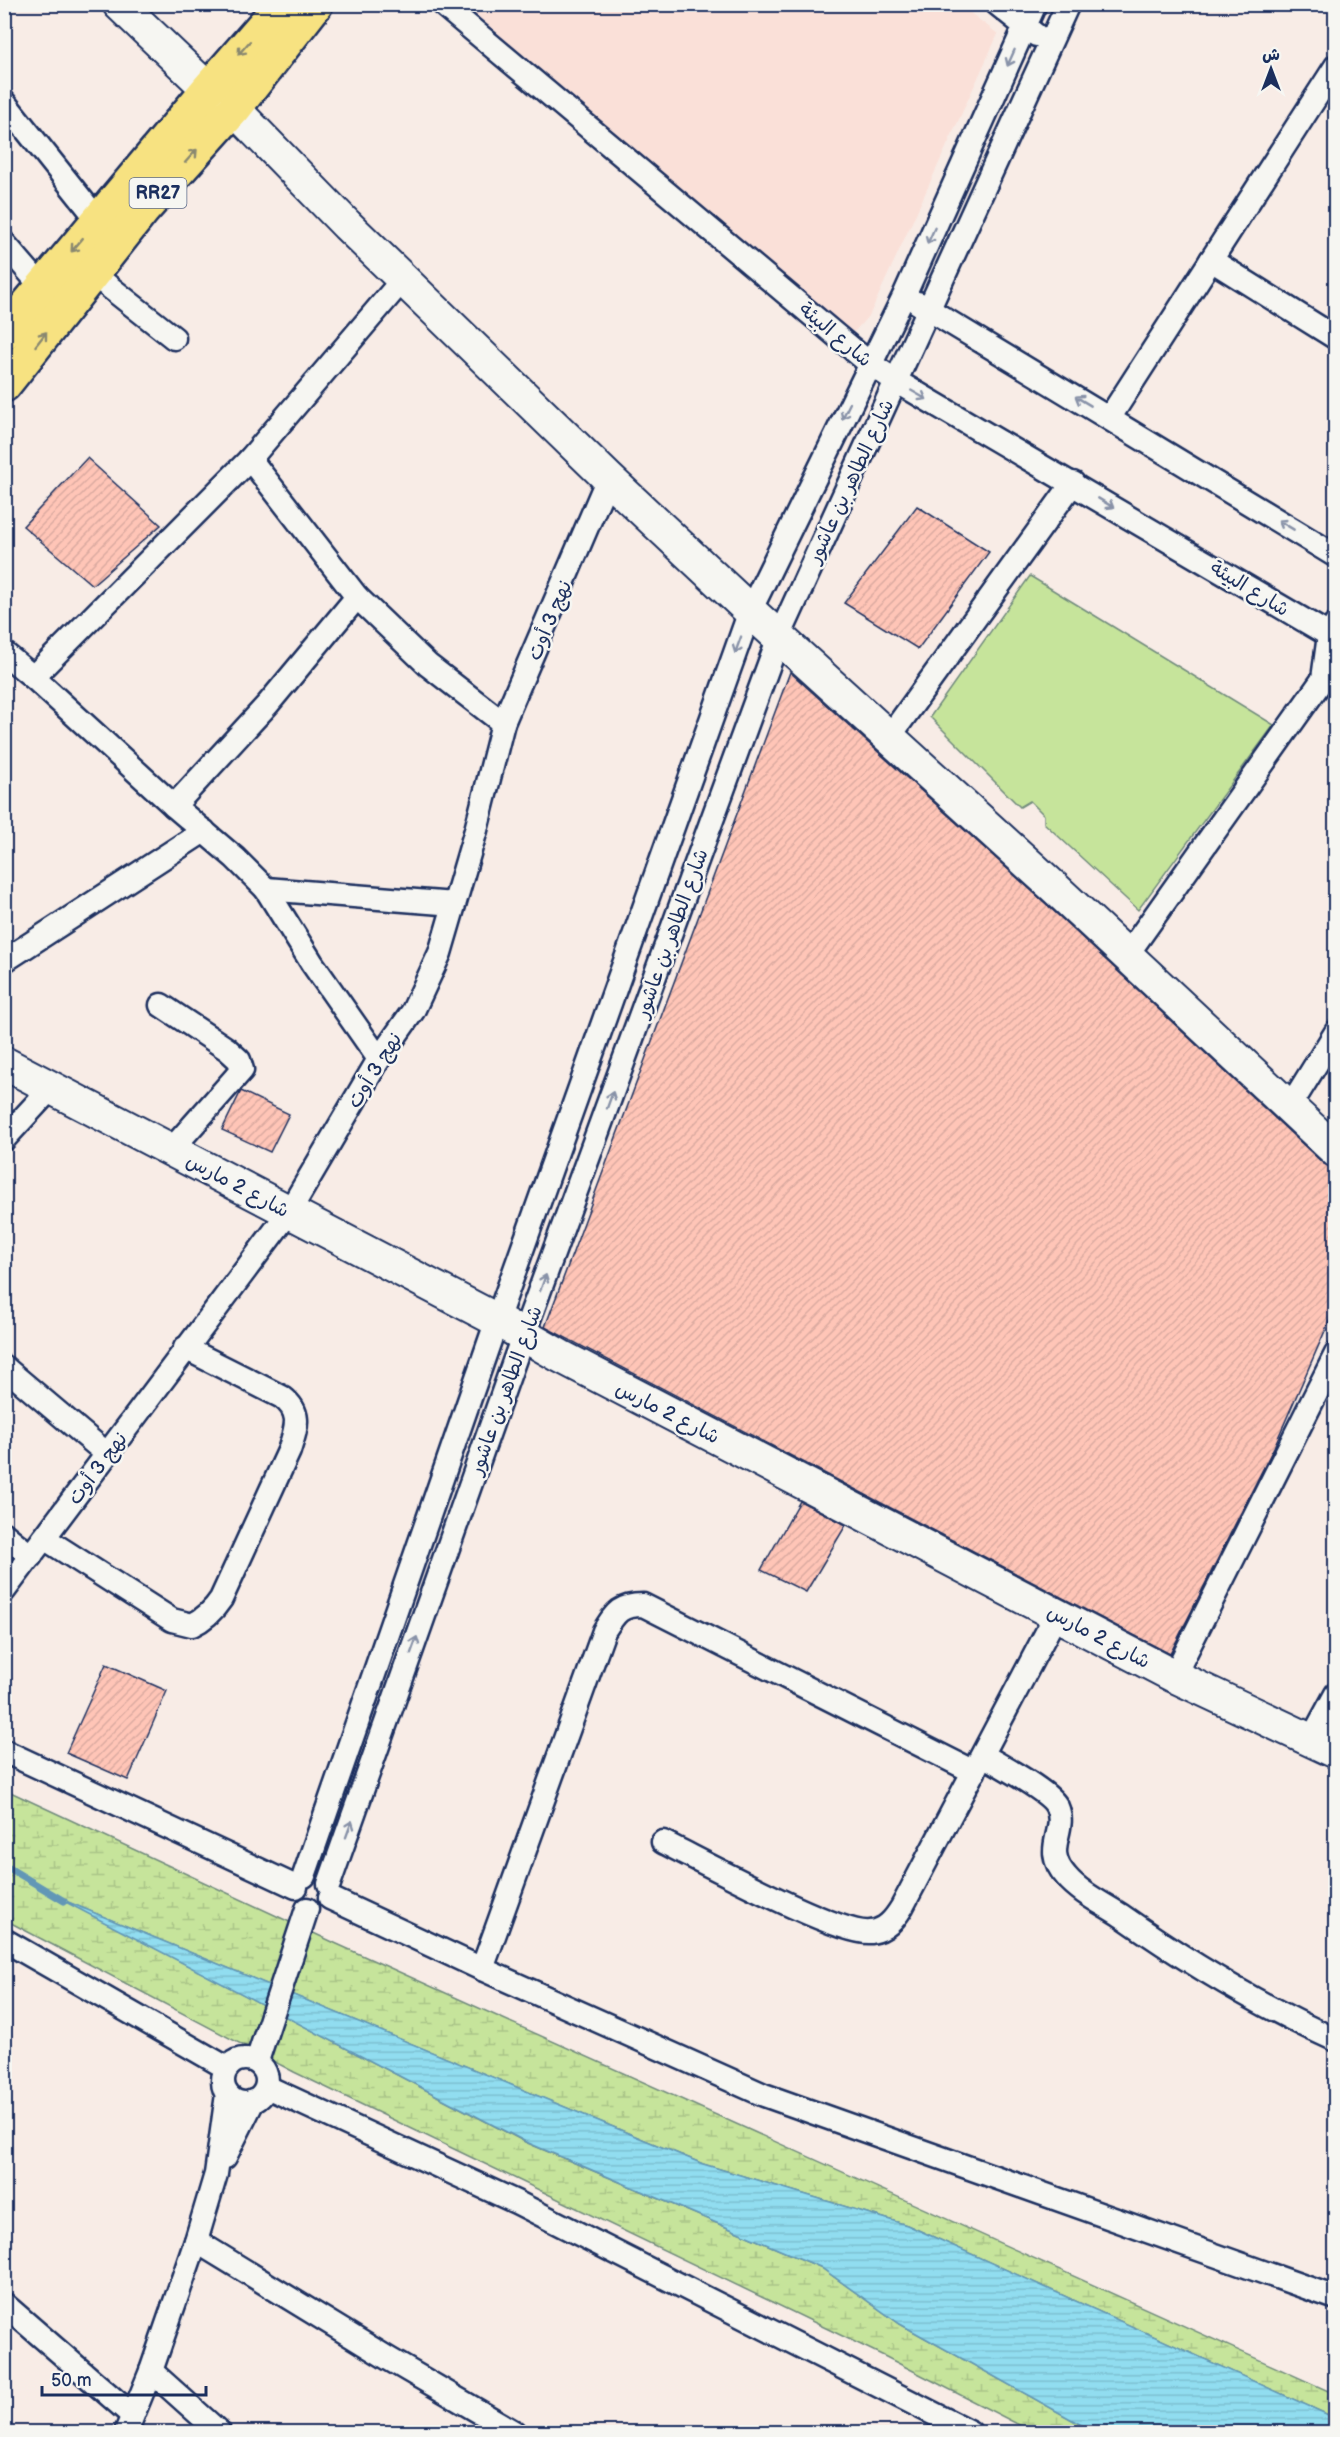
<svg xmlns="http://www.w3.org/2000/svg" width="1340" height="2437" font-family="'Balsamiq Sans','Playpen Sans Arabic',sans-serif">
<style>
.built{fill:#fae0d8}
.wetland{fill:url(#wetland-marsh);stroke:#708a7c;stroke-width:1.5}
.park{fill:#c6e49b;stroke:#708a7c;stroke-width:1.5}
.water{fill:url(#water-rules);stroke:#6297b6;stroke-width:1.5}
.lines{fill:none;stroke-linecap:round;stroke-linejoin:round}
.stream{stroke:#6297b6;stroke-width:7}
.building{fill:url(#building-hatch);stroke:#1b2f5e;stroke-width:1.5}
.street-casing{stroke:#1b2f5e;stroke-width:27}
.secondary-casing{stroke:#1b2f5e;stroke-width:36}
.highway-casing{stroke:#1b2f5e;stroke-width:38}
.street{stroke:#f6f6f2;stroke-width:22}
.secondary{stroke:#f6f6f2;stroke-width:32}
.highway{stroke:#f7e281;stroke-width:33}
.oneway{stroke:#898870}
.oneway2{stroke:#8892a8}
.labels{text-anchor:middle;stroke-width:5;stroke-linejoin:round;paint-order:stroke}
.shield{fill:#f6f6f2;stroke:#5d6b8a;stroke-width:1.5}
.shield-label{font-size:18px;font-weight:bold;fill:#1b2f5e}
.street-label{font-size:20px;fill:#1b2f5e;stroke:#f6f6f2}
</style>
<defs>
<pattern id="wetland-marsh" width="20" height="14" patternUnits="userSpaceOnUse" patternTransform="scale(1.5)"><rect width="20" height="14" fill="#c6e49b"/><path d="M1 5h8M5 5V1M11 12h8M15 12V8" fill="none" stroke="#aac488"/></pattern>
<pattern id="water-rules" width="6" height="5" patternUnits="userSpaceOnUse" patternTransform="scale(1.5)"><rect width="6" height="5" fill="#91ddf0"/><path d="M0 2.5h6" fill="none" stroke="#7cbed0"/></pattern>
<pattern id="building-hatch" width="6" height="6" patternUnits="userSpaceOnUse" patternTransform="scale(1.5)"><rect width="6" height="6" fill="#ffc5b7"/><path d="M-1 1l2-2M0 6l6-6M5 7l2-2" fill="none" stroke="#daaaa0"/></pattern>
</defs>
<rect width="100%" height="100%" fill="#f8ece6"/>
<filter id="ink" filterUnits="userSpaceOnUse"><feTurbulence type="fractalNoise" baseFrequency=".0167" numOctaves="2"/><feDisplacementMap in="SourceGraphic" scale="12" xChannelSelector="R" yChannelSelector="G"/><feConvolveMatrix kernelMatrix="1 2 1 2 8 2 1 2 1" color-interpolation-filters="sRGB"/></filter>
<g filter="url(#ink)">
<polygon class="built" points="457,5 960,5 998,34 870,314 854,332 836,332"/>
<polygon class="wetland" points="4,1789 337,1944 1335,2394 1335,2418 907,2225 703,2164 65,1901 525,2142 820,2267 900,2324 1094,2432 1033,2432 886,2357 294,2072 13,1924 5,1919"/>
<polygon class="park" points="1030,576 1274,725 1138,910 1044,823 1044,815 1030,801 1020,807 930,717"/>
<polygon class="water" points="56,1897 703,2164 907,2225 1335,2418 1335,2432 1094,2432 900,2324 820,2267 526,2142"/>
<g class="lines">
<polyline class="stream" points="4,1865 64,1901"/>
</g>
<g class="building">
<polygon points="87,458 161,525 92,585 23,526"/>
<polygon points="917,506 989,552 918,649 844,603"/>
<polygon points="790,672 1044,902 1324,1164 1335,1168 1335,1308 1274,1447 1170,1654 545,1327"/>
<polygon points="241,1091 289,1114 270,1152 222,1130"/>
<polygon points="800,1501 846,1525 806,1592 761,1570"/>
<polygon points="106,1664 167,1691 128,1780 66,1753"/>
</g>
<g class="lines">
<defs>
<g id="street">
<polyline points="442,4 869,363 896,381 1336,639"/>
<polyline points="997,4 1036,35"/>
<polyline points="4,102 98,220"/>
<polyline points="4,243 42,287"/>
<polyline points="1211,260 1336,338"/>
<polyline points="93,274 174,338"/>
<polyline points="918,303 1336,556"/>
<polyline points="1110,417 1336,66"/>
<polyline points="250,459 357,597 428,665 503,723"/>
<polyline points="4,653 33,677 174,806 235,858 266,889 312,963 379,1059"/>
<polyline points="33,677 250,459 404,278"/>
<polyline points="1323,679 1329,635 1336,624"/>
<polyline points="890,736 1073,483"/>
<polyline points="174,806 268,704 357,597"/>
<polyline points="266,889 454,904"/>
<polyline points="1127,955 1323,679 1336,672"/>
<polyline points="4,961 204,831"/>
<polyline points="161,1005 227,1049 239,1060 242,1070 171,1150"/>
<polyline points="1289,1108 1336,1032"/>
<polyline points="4,1139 51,1088"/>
<polyline points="4,1367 107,1454"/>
<polyline points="4,1534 31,1556"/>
<path d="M44 1538 172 1620 192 1625C205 1619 213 1611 221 1599L289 1451C296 1428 303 1413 282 1397L185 1348"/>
<polyline points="4,1591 289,1212 379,1059 413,1011 440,953 476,830 503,723 608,478"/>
<polyline points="1174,1676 1336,1354"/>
<polyline points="1311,1740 1336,1694"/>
<polyline points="4,1751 296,1887"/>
<path d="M983 1755C999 1765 1051 1792 1057 1807 1068 1832 1041 1848 1066 1876 1080 1893 1104 1904 1122 1916 1189 1963 1260 2006 1336 2040"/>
<path d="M663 1842C700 1860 839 1936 871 1932 886 1930 894 1920 902 1907L1057 1613"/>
<polyline points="304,1876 497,1320 750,611 904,296 1035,4"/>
<polyline points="329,1884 523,1336 779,637 1068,4"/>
<polyline points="330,1898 482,1969 764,2095 1336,2298"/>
<polyline points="4,1940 227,2068"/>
<path d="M482 1969 604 1631C616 1612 620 1605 643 1605L974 1772"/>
<circle cx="245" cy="2081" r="22"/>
<polyline points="257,2061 307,1909"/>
<polyline points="267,2087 516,2202 970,2432"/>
<polyline points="225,2157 253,2101"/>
<polyline points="196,2241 389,2359 514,2432"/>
<polyline points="4,2304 132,2415"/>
<polyline points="151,2371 219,2432"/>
<polyline points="126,2432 151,2371 196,2241 216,2174 227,2094"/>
</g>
<g id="secondary">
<polyline points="119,4 208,89 234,109 347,225 608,478 750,611 1056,889 1336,1151"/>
<polyline points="4,1063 497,1320 560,1356 1174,1676 1336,1752"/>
</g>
<g id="highway">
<polyline points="4,333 208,89 282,4"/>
<polyline points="4,385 143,210 234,109 316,4"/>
</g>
</defs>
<use href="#street" class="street-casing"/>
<use href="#secondary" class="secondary-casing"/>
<use href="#highway" class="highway-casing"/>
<use href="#street" class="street"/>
<use href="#secondary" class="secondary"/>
<use href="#highway" class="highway"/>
</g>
<defs><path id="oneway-shaft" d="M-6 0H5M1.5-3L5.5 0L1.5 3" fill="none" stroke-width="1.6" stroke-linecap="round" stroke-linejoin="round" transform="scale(1.5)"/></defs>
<g class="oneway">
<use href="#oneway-shaft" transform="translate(244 48) rotate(131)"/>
<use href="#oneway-shaft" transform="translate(191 156) rotate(-48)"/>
<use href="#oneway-shaft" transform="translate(77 245) rotate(130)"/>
<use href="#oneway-shaft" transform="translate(41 339) rotate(-52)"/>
</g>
<g class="oneway2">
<use href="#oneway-shaft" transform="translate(1011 58) rotate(114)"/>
<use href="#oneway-shaft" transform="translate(931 236) rotate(114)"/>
<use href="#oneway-shaft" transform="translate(919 395) rotate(30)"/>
<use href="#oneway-shaft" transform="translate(1083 401) rotate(-149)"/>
<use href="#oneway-shaft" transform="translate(846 411) rotate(116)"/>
<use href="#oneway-shaft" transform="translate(1106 503) rotate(31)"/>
<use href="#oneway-shaft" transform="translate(1286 525) rotate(-149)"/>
<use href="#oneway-shaft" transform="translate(738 645) rotate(110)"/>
<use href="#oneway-shaft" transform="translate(610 1100) rotate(-70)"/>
<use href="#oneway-shaft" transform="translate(543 1283) rotate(-70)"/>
<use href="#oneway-shaft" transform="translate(414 1645) rotate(-70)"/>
<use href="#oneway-shaft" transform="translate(349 1829) rotate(-70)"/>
</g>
</g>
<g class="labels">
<rect class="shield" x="129.5" y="178" width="57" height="30" rx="4.5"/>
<g class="shield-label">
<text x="158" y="199">RR27</text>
</g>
<g class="street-label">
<text transform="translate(836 334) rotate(40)" y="7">شارع البيئة</text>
<text transform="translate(850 481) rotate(-65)" y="7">شارع الطاهر بن عاشور</text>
<text transform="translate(1250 588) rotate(31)" y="7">شارع البيئة</text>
<text transform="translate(549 620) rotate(-67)" y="7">نهج 3 أوت</text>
<text transform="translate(671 933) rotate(-70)" y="7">شارع الطاهر بن عاشور</text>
<text transform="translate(374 1070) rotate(-58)" y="7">نهج 3 أوت</text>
<text transform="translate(238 1185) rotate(28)" y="7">شارع 2 مارس</text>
<text transform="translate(505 1390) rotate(-70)" y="7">شارع الطاهر بن عاشور</text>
<text transform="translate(668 1412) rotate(27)" y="7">شارع 2 مارس</text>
<text transform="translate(97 1468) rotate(-53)" y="7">نهج 3 أوت</text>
<text transform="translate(1099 1636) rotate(28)" y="7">شارع 2 مارس</text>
</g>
</g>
<rect width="1340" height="2437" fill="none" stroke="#f6f6f2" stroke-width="24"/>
<rect x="12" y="12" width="1316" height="2413" fill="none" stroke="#1b2f5e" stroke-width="2" filter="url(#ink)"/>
<g transform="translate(1271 69)" stroke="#f6f6f2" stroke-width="4.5" paint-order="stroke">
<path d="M0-4.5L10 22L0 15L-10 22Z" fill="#1b2f5e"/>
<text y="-9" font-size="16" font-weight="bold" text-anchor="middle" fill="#1b2f5e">ش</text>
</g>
<path d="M42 2386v9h164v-9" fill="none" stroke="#1b2f5e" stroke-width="3"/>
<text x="51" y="2386" font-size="18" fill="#1b2f5e" stroke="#f6f6f2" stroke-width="4.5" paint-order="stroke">50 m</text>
</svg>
